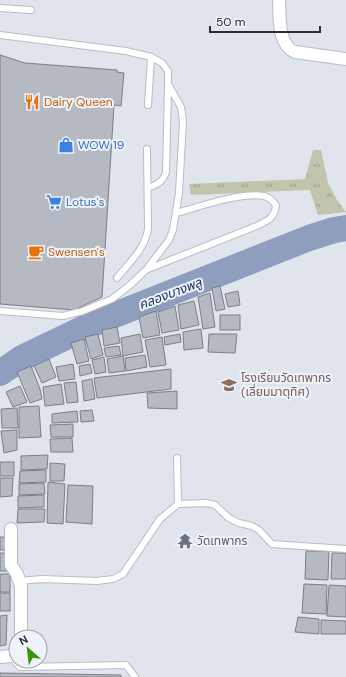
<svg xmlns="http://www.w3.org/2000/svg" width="346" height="677" font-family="'DM Sans','Noto Sans Thai',sans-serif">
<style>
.grass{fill:url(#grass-tufts)}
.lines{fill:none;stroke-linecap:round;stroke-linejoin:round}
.river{stroke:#8e9ebe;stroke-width:26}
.building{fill:#b5b9c1;stroke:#7b7e86}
.service-casing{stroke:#b8bcc5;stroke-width:8}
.minor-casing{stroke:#b8bcc5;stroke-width:14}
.service{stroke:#fff;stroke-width:6}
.minor{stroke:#fff;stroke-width:12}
.labels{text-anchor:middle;stroke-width:4;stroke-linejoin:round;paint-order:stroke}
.food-label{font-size:12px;fill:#c56008;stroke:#edf2fb;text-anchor:start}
.shop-label{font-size:12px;fill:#366cbe;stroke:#edf2fb;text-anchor:start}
.education-label{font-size:12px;fill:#785e54;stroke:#edf2fb;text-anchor:start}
.worship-label{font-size:12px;fill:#5b616d;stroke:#edf2fb;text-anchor:start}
.water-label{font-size:13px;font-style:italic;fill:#1b2d58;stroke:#edf2fb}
</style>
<defs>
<pattern id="grass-tufts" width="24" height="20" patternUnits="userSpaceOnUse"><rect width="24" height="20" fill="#c0c5ab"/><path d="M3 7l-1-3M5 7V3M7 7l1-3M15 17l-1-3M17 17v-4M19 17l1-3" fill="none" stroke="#9ca08c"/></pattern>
</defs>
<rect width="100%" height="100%" fill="#e0e4ed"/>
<polygon class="grass" points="313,150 321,150 328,183 337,200 346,212 318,215 310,190 191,195 189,184 305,179"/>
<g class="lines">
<polyline class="river" points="0,373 22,358 97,322 309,238 334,230 346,228"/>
</g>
<g class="building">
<polygon points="0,55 25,63 117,70 117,72 124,73 121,106 114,105 102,297 74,310 0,304"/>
<polygon points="220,286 225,309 216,311 212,288"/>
<polygon points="238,291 240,305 228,307 225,294"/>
<polygon points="210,293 215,327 203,329 198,297"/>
<polygon points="194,301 199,325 181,329 178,305"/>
<polygon points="175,306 179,330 162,333 158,312"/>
<polygon points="156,311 160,335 143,338 139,317"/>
<rect x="220" y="315" width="20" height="15"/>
<polygon points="117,327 120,343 104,346 102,330"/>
<polygon points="201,329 203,348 184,350 183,332"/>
<polygon points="98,334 103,355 91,359 85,337"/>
<polygon points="140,334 143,352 123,356 121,338"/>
<polygon points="180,334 181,342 165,345 164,337"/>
<polygon points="209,334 237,334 235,353 208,352"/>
<polygon points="162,337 166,365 150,367 145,340"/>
<polygon points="84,339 89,361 77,364 71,343"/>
<polygon points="119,346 121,355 106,357 104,348"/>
<polygon points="145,355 147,367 126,371 125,358"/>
<polygon points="123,356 125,371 109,373 107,359"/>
<polygon points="104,357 106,372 95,374 92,360"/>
<polygon points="49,359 56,377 42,383 34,366"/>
<polygon points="73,364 75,379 59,381 56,367"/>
<polygon points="90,364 92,373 80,376 79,366"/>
<polygon points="31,366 40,389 42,399 30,403 17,372"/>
<polygon points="171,369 171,389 97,398 94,378"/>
<polygon points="92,379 95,399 84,401 82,381"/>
<polygon points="76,382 78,402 67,403 64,383"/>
<polygon points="61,384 64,404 45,406 43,387"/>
<polygon points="20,386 27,402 13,407 6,392"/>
<polygon points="177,391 177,409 148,408 147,393"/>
<polygon points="39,406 41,437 19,438 19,407"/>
<polygon points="17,408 18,428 2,428 1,409"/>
<polygon points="92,410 94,421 81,422 80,411"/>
<polygon points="77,411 78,422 52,423 52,414"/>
<polygon points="73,424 73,437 51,437 50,425"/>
<polygon points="17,430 17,450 4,453 1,431"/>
<polygon points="72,438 73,452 51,452 50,439"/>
<polygon points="48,455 47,469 21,470 21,456"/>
<rect x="0" y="462" width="14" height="14"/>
<polygon points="50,463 65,464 64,481 50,481"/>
<polygon points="46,470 46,482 19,483 20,471"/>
<polygon points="0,478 13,478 12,496 0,497"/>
<polygon points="48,482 65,484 63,524 47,523"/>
<polygon points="44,483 45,494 19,495 19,484"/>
<polygon points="68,485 93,486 92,524 66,522"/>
<polygon points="44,495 44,507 18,508 18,496"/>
<polygon points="18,509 45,509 44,522 17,523"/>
<rect x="0" y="537" width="7" height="13"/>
<polygon points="306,551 329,551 328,580 305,579"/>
<rect x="0" y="553" width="8" height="18"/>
<polygon points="332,553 346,553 346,579 331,579"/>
<rect x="0" y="574" width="10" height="18"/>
<polygon points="304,584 327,585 326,614 302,613"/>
<polygon points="329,585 346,586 346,617 327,616"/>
<rect x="0" y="593" width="10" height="18"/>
<polygon points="7,615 6,645 0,646 0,616"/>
<polygon points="298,617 319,619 319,634 295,632"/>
<polygon points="321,620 346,621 346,634 321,634"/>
<polygon points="0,673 121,675 121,677 0,677"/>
</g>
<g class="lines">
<defs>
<g id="service">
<polyline points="0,8 31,10"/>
<polyline points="0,35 126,51 151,57 162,63 168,71 168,84 181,107 183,121 179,193 173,230 169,240 146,270 129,286 112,299 83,311 63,316 0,311"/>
<polyline points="148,105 151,57"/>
<path d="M148 188C158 184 163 182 166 172L168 86"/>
<path d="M148 269 259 225C269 220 275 217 276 205 272 200 269 197 264 196 240 192 199 207 176 213"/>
<path d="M117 278C129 263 145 249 148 229L147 149"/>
<polyline points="177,458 178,504"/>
<polyline points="19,581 42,579 97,581 113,579 123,574 160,519 178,504 206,503 215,505 229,518 239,523 252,526 259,530 272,544 346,549"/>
<polyline points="11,656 20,667 126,665 135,677"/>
</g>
<g id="minor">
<path d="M279 0C280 17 277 44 295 52L346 59"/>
<polyline points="11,529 11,565 17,574 21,586 21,637"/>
<polyline points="0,657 11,656 16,650"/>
</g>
</defs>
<use href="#service" class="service-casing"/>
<use href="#minor" class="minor-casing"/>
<use href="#service" class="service"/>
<use href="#minor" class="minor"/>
</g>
<defs>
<symbol id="restaurant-bare" viewBox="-9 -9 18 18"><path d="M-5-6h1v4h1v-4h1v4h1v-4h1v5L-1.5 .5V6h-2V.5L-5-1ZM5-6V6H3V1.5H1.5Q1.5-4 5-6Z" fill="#e8710a" stroke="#edf2fb" stroke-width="2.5" paint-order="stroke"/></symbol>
<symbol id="shop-bare" viewBox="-9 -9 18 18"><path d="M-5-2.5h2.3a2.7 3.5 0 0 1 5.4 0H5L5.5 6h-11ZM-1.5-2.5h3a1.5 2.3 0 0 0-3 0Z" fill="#3f7fe0" stroke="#edf2fb" stroke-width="2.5" paint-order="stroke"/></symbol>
<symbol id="supermarket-bare" viewBox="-9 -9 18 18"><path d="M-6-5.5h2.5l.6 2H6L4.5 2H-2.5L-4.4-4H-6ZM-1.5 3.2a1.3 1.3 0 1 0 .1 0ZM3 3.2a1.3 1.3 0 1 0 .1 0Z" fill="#3f7fe0" stroke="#edf2fb" stroke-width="2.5" paint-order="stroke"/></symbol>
<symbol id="cafe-bare" viewBox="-9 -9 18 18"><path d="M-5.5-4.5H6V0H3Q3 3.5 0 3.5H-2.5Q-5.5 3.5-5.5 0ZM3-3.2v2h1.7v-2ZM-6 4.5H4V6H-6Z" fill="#e8710a" stroke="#edf2fb" stroke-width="2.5" paint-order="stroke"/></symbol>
<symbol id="school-bare" viewBox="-9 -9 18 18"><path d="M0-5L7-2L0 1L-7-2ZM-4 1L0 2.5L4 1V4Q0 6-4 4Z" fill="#8d6e63" stroke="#edf2fb" stroke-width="2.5" paint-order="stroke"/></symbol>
<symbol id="temple-bare" viewBox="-9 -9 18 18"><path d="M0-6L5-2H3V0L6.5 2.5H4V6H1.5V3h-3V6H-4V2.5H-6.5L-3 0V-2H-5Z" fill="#6b7280" stroke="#edf2fb" stroke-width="2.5" paint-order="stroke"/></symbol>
</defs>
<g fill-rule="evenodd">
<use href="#restaurant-bare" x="21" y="91" width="22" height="22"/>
<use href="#shop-bare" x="55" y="134" width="22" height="22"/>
<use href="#supermarket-bare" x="43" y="191" width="22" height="22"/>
<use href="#cafe-bare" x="25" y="241" width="22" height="22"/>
<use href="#school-bare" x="218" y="374" width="22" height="22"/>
<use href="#temple-bare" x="174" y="530" width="22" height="22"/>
</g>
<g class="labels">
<g class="food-label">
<text x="44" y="106">Dairy Queen</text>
<text x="48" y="256">Swensen's</text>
</g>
<g class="shop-label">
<text x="78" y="149">WOW 19</text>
<text x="66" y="206">Lotus's</text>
</g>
<g class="education-label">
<text x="241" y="382">โรงเรียนวัดเทพากร<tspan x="241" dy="14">(เลี่ยมมาตุทิศ)</tspan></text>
</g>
<g class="worship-label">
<text x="197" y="545">วัดเทพากร</text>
</g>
<g class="water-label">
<text transform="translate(170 293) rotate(-21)" y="5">คลองบางพลู</text>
</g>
</g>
<g transform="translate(28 649) rotate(332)"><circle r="19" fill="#edf2fb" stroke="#9fa3aa"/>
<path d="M0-3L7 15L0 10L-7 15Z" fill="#3e9403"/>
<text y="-6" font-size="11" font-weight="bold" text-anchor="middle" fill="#2b2d30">N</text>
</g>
<path d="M210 26v6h110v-6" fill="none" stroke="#2b2d30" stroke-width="2"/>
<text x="216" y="26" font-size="12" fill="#2b2d30" stroke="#edf2fb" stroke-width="3" paint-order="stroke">50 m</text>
</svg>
